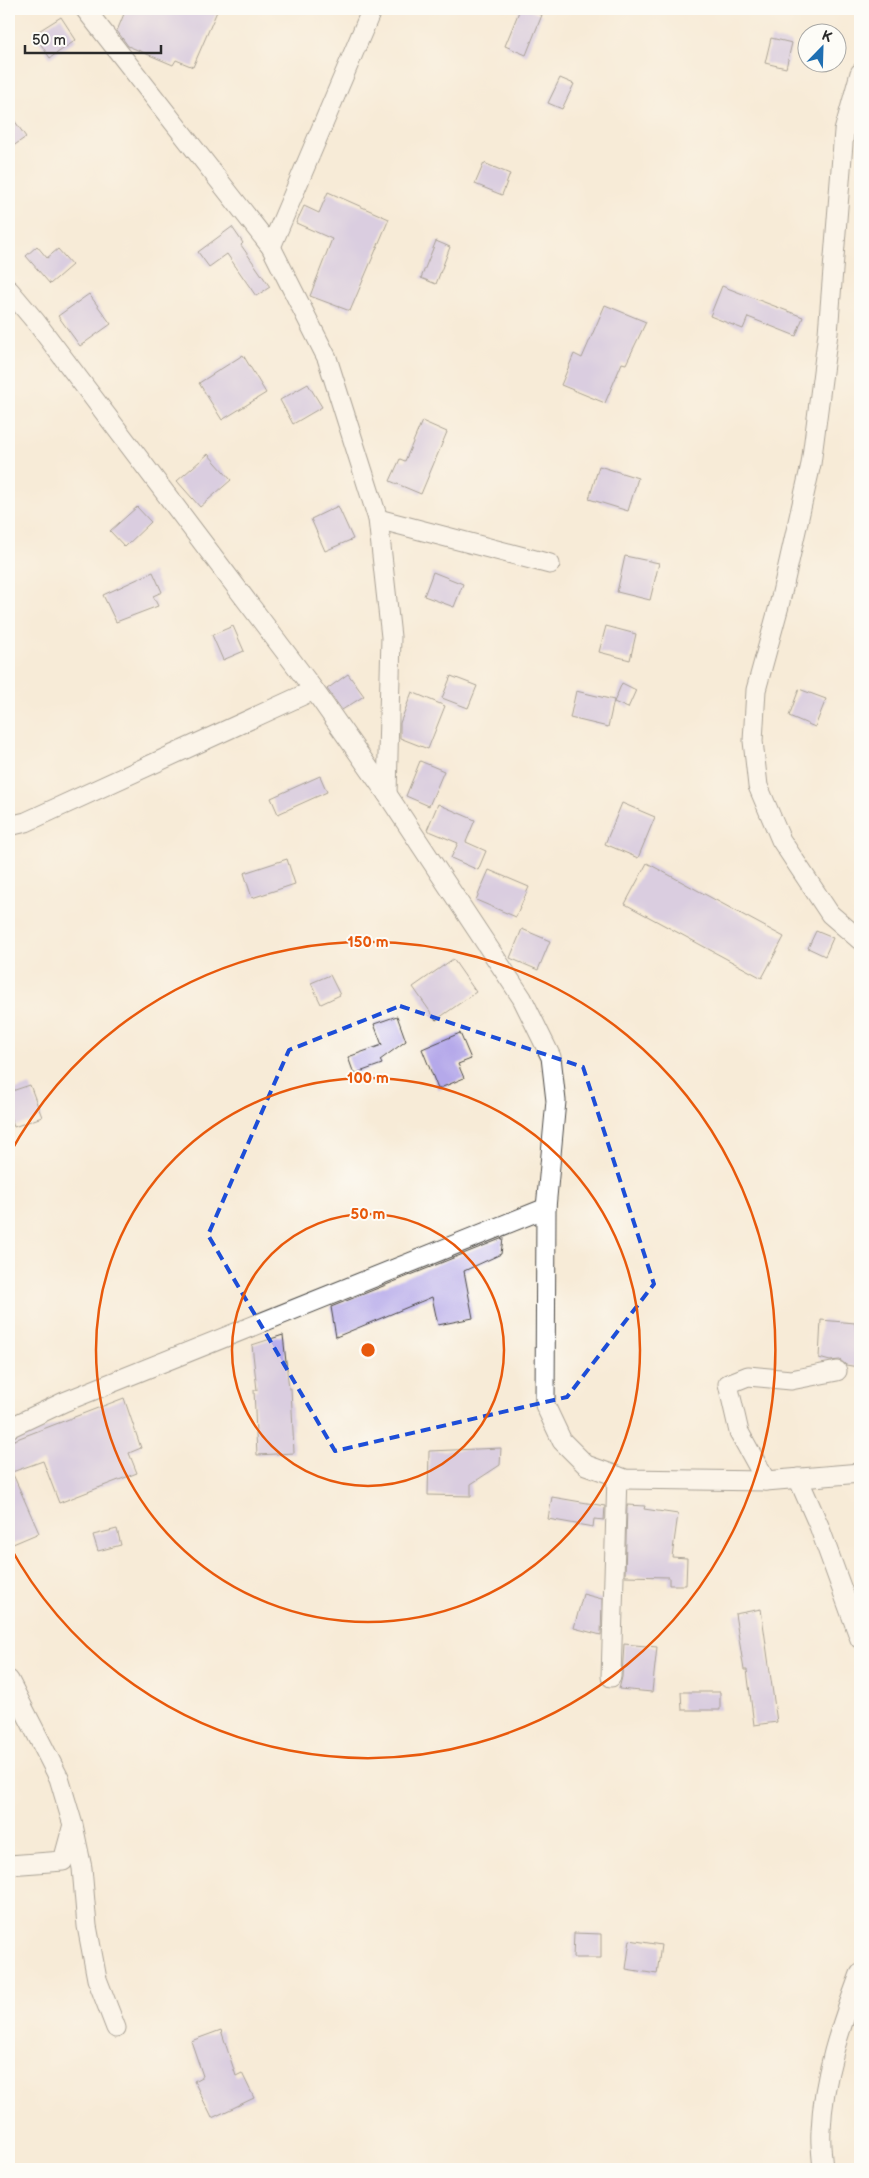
<svg xmlns="http://www.w3.org/2000/svg" width="869" height="2178" font-family="'Balsamiq Sans',sans-serif">
<style>
.building{fill:#b5a9ea}
.lines{fill:none;stroke-linecap:round;stroke-linejoin:round}
.minor-casing{stroke:#4a4845;stroke-width:21}
.minor{stroke:#fff;stroke-width:19}
.marked{fill:none;stroke:#1d4ed8;stroke-width:4;stroke-dasharray:10 6;stroke-linejoin:round}
.ring{fill:none;stroke:#e8590c;stroke-width:2.5}
.centre{fill:#e8590c;stroke:#fdfcf7;stroke-width:2.5}
.ring-label{font-size:15px;text-anchor:middle;font-weight:bold;fill:#e8590c;stroke:#fdfcf7;stroke-width:4;stroke-linejoin:round;paint-order:stroke}
</style>
<rect width="100%" height="100%" fill="#fdfcf7"/>
<filter id="ink" filterUnits="userSpaceOnUse"><feTurbulence type="fractalNoise" baseFrequency=".02" numOctaves="2"/><feDisplacementMap in="SourceGraphic" scale="10" xChannelSelector="R" yChannelSelector="G"/><feConvolveMatrix kernelMatrix="1 2 1 2 8 2 1 2 1" color-interpolation-filters="sRGB"/></filter>
<filter id="wash" filterUnits="userSpaceOnUse"><feTurbulence type="fractalNoise" baseFrequency=".0096" numOctaves="4" result="noise"/><feDisplacementMap in="SourceGraphic" scale="20" xChannelSelector="R" yChannelSelector="G"/><feGaussianBlur stdDeviation="1.12" result="paint"/><feColorMatrix in="noise" values="0 0 0 0 0 0 0 0 0 0 0 0 0 0 0 0 0 1.4 0 .05"/><feComposite in="paint" operator="in"/></filter>
<g filter="url(#wash)">
<rect width="100%" height="100%" fill="#f7ebd7"/>
<g id="blocks">
<g class="building">
<polygon points="126,9 218,9 193,67 176,60 173,65 128,46 117,31"/>
<polygon points="520,9 526,9 542,15 526,55 505,46"/>
<polygon points="61,17 76,40 50,58 34,34"/>
<polygon points="771,38 792,43 786,68 765,63"/>
<polygon points="560,78 574,84 562,109 548,103"/>
<polygon points="9,113 26,137 9,149"/>
<polygon points="484,163 510,174 502,195 475,184"/>
<polygon points="328,192 389,219 350,311 310,296 332,239 296,223 304,206 319,213"/>
<polygon points="232,227 243,243 241,245 270,287 256,296 227,254 209,267 198,252"/>
<polygon points="436,241 450,247 436,284 421,278"/>
<polygon points="37,246 47,258 58,249 72,265 50,284 26,256"/>
<polygon points="722,286 803,317 796,336 748,317 743,329 710,316"/>
<polygon points="89,294 111,324 80,346 58,316"/>
<polygon points="605,305 646,322 626,364 622,363 605,403 561,385 574,354 582,358"/>
<polygon points="243,355 266,393 222,420 199,383"/>
<polygon points="308,384 322,407 293,424 280,400"/>
<polygon points="422,421 447,432 421,494 390,481 400,459 405,461"/>
<polygon points="208,454 231,480 200,507 177,481"/>
<polygon points="599,466 638,478 628,511 589,499"/>
<polygon points="338,506 353,539 325,551 311,519"/>
<polygon points="137,507 151,522 125,547 110,531"/>
<polygon points="625,556 659,563 650,600 617,592"/>
<polygon points="153,572 162,592 153,596 158,606 116,622 103,595"/>
<polygon points="433,572 463,584 454,607 424,596"/>
<polygon points="233,626 244,651 223,660 212,635"/>
<polygon points="606,626 636,634 630,660 599,652"/>
<polygon points="348,674 364,696 342,710 327,689"/>
<polygon points="451,676 477,686 468,708 442,698"/>
<polygon points="622,683 636,690 628,708 614,702"/>
<polygon points="799,689 826,699 815,727 789,716"/>
<polygon points="576,691 614,700 608,727 570,718"/>
<polygon points="412,692 445,706 428,749 400,738 400,723"/>
<polygon points="420,761 444,771 429,806 406,796"/>
<polygon points="320,776 327,792 278,814 271,798"/>
<polygon points="622,803 655,817 638,858 605,844"/>
<polygon points="438,804 475,820 466,842 486,851 478,870 451,858 458,843 427,830"/>
<polygon points="287,859 295,884 252,898 244,873"/>
<polygon points="647,863 784,937 762,978 625,904"/>
<polygon points="489,870 529,887 516,917 476,900"/>
<polygon points="522,929 550,941 538,970 510,958"/>
<polygon points="816,931 833,938 825,956 808,948"/>
<polygon points="453,959 476,992 436,1020 413,987"/>
<polygon points="330,975 340,995 321,1004 311,983"/>
<polygon points="397,1016 406,1041 380,1060 382,1064 354,1074 348,1057 382,1045 374,1024"/>
<polygon points="460,1033 471,1059 458,1064 464,1078 438,1089 422,1049"/>
<polygon points="30,1085 42,1117 14,1127 9,1113 9,1092"/>
<polygon points="503,1238 501,1254 464,1271 473,1318 438,1325 432,1297 336,1337 331,1307"/>
<polygon points="821,1320 855,1323 858,1367 846,1365 840,1360 830,1361 819,1358"/>
<polygon points="283,1335 289,1389 291,1388 294,1453 257,1455 254,1390 257,1390 252,1345"/>
<polygon points="124,1398 141,1448 129,1453 137,1473 59,1503 43,1461 12,1472 39,1533 13,1544 9,1534 9,1442"/>
<polygon points="501,1448 500,1465 471,1484 471,1496 428,1495 429,1451"/>
<polygon points="552,1497 605,1506 604,1520 594,1519 593,1527 548,1519"/>
<polygon points="627,1505 645,1506 644,1509 678,1514 672,1557 687,1558 686,1585 669,1585 669,1577 625,1576"/>
<polygon points="117,1529 121,1545 98,1551 93,1535"/>
<polygon points="583,1594 602,1599 601,1635 574,1628"/>
<polygon points="761,1609 777,1722 754,1725 747,1670 744,1670 735,1614"/>
<polygon points="624,1644 657,1647 652,1692 619,1689 622,1677"/>
<polygon points="681,1692 720,1692 720,1710 682,1710"/>
<polygon points="574,1933 601,1934 601,1958 573,1958"/>
<polygon points="630,1940 661,1945 657,1974 626,1969"/>
<polygon points="221,2030 236,2076 242,2073 254,2098 212,2118 194,2081 203,2076 191,2041"/>
</g>
</g>
</g>
<g filter="url(#ink)">
<use href="#blocks" fill-opacity="0" stroke="#4a4845" stroke-width="1"/>
<g class="lines">
<defs>
<g id="minor">
<polyline points="85,9 271,247 327,358 378,519 391,637 387,794"/>
<polyline points="860,73 844,131 828,333 811,464 779,606 756,690 753,741 758,786 781,840 830,914 860,940"/>
<polyline points="271,247 372,9"/>
<polyline points="9,290 36,322 314,690 387,794 522,998 551,1057 556,1101 546,1208 545,1405 562,1441 586,1465 625,1479 766,1481 860,1473"/>
<polyline points="378,519 550,564"/>
<polyline points="9,826 26,822 314,690"/>
<polyline points="9,1428 64,1402 546,1208"/>
<polyline points="798,1478 819,1526 860,1639"/>
<polyline points="766,1481 739,1432 728,1384 748,1376 791,1380 837,1371"/>
<polyline points="611,1677 617,1476"/>
<polyline points="9,1680 59,1778 73,1825 82,1868 87,1926 97,1979 116,2028"/>
<polyline points="9,1865 63,1861 72,1828"/>
<path d="M823 2169C822 2157 820 2143 821 2131 823 2076 841 2025 860 1974"/>
</g>
</defs>
<use href="#minor" class="minor-casing"/>
<use href="#minor" class="minor"/>
</g>
</g>
<path d="M0 0H869V2178H0ZM400 1006 583 1067 654 1284 567 1397 335 1451 208 1235 289 1050Z" fill="#f7ebd7" fill-opacity=".55" fill-rule="evenodd"/>
<path class="marked" d="M400 1006 583 1067 654 1284 567 1397 335 1451 208 1235 289 1050Z"/>
<g class="ring">
<circle cx="368" cy="1350" r="136"/>
<circle cx="368" cy="1350" r="272"/>
<path d="M9 1155A408 408 0 1 1 9 1545"/>
</g>
<circle cx="368" cy="1350" r="8" class="centre"/>
<g class="ring-label">
<text x="368" y="947">150 m</text>
<text x="368" y="1083">100 m</text>
<text x="368" y="1219">50 m</text>
</g>
<rect width="869" height="2178" fill="none" stroke="#fdfcf7" stroke-width="30"/>
<g transform="translate(822 48) rotate(23)"><circle r="24" fill="#fdfcf7" stroke="#a9a8a5"/>
<path d="M0-4L9 19L0 12L-9 19Z" fill="#1f6fb2"/>
<text y="-8" font-size="14" font-weight="bold" text-anchor="middle" fill="#2b2b2b">K</text>
</g>
<path d="M25 45v8h136v-8" fill="none" stroke="#2b2b2b" stroke-width="2.5"/>
<text x="32" y="45" font-size="15" fill="#2b2b2b" stroke="#fdfcf7" stroke-width="4" paint-order="stroke">50 m</text>
</svg>
